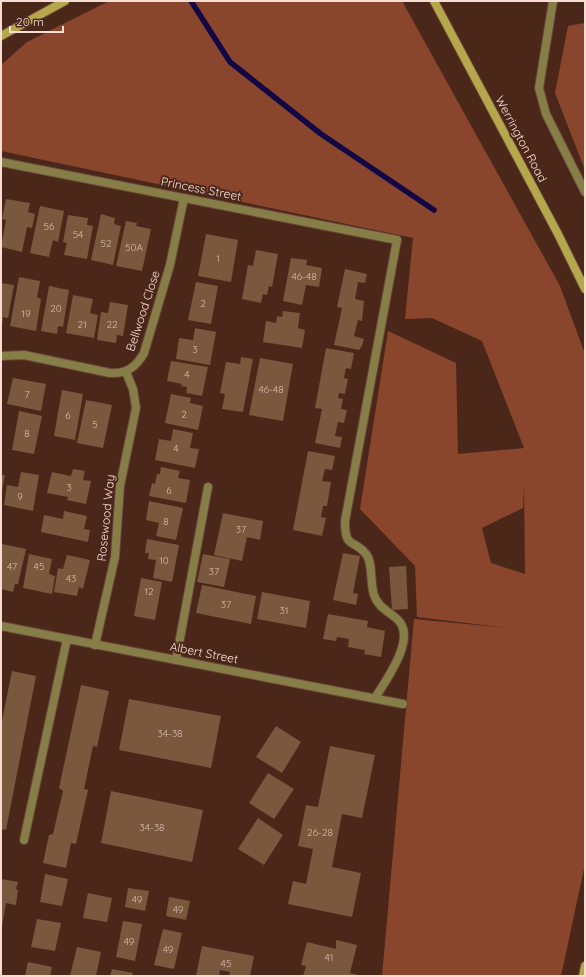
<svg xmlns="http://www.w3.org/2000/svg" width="586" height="977" font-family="Quicksand,sans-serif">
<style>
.green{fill:#8a452d;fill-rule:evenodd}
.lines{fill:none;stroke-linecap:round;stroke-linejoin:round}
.stream{stroke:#120744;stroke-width:5.5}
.building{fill:#79583d}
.lane-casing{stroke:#664438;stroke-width:10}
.street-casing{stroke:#664438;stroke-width:10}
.secondary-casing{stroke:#664438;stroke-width:10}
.lane{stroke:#867d47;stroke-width:8}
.street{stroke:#867d47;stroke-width:8}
.secondary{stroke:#b6a74d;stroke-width:8}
.labels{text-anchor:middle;stroke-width:4;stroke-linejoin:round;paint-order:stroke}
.number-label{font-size:10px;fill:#d7bcaf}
.street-label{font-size:12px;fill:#f6ded5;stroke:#4b271a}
</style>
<rect width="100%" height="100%" fill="#4b271a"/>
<g class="green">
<path d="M109 1H402L560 286 585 354V864L561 976H382L414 619 508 628 417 617 415 566 360 509 388 331 456 363 458 454 524 448 482 341 432 318 405 319 413 238 1 151V65L27 42ZM524 485 525 574 491 563 482 528 523 508Z"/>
<polygon points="585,23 585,170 555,93 568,26"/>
</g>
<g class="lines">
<polyline class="stream" points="191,1 230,62 321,134 434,210"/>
</g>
<g class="building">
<polygon points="6,199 30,203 28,212 35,214 32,228 27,227 22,252 1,247 6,220 2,219"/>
<polygon points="40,206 64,211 58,242 53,240 49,257 30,253"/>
<polygon points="101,214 115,218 114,224 121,226 113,265 91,260"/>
<polygon points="68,215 88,218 87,225 93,226 87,259 64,255 67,243 63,242"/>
<polygon points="126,221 137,223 136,226 151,229 142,271 116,266"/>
<polygon points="206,234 238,240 231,282 198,276"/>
<polygon points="256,250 278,254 272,287 269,286 267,295 263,294 261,303 242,299 248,265 253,266"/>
<polygon points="291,258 307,260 306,265 322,268 319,287 306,285 302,305 283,301"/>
<polygon points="345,269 367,274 365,283 358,282 355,299 364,301 362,321 358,320 354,336 364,339 362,346 359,350 334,345 342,308 337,307"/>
<polygon points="19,277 40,281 37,297 41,299 36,331 10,326"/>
<polygon points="196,282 218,286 211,324 188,320"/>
<polygon points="1,283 14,285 8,318 3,317 2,326"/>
<polygon points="49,286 69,290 63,327 58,326 57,334 41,331"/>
<polygon points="73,295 93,299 90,313 98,315 94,338 66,333"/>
<polygon points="110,302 128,305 123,336 117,335 116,343 97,340 101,312 108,313"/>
<polygon points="283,311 300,313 298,328 305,330 302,348 263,342 266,321 276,323 277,316 282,317"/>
<polygon points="195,328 216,332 210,365 176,359 179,338 193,340"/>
<polygon points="326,348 354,353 351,369 346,368 344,378 348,379 345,394 339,393 338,398 343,399 341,409 347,410 344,423 338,422 335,436 342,437 340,448 315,443 322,409 315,408"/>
<polygon points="241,357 253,359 243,412 222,409 225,394 220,393 226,362 240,364"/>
<polygon points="260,358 293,364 283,421 249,415"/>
<polygon points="171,361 208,367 202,396 186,393 187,387 181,386 182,384 167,381"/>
<polygon points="13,378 46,384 41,411 7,404"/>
<polygon points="62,390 83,394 75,440 54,436"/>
<polygon points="171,394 191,398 190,403 203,406 198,430 165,423"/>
<polygon points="86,400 112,405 103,448 77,443"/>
<polygon points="19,411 42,416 34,454 12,450"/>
<polygon points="173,429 193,433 190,448 199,449 195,468 155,460 159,439 171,441"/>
<polygon points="308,451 335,456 332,470 325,469 322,481 331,482 327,506 323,506 321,517 326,518 322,536 293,530"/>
<polygon points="161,467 180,471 178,478 190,480 186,503 149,496 152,483 155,484 157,474 160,474"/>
<polygon points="73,469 85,471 83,480 91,481 86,504 67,500 68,497 47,493 52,472 71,476"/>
<polygon points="21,472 39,475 33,511 4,505 7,485 18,487"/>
<polygon points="1,475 5,475 2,491 1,491"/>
<polygon points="149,501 183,508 176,540 156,536 159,523 146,520"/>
<polygon points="64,511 87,516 84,529 90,530 88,542 41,532 44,515 63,519"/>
<polygon points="223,513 263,521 260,540 247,537 242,561 214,555"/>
<polygon points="147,539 179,545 172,582 153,578 156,560 148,559 149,553 145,553"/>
<polygon points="2,544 26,549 18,584 15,584 13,592 1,589"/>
<polygon points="343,553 360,556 353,593 358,594 356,605 333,600"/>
<polygon points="29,554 52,559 49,574 55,576 52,594 23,588"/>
<polygon points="203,554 230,559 224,587 197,582"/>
<polygon points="67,555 90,560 83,589 79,587 77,596 54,592 58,568 63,569"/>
<polygon points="406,566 408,609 392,610 389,567"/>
<polygon points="141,578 162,582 155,620 134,616"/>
<polygon points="202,585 256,596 251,624 196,613"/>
<polygon points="262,592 310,601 306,628 257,619"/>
<polygon points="328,614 368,621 367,627 385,631 381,657 364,654 365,650 348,647 349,639 337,637 336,641 323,639"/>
<polygon points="12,671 36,676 6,830 1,829 1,725"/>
<polygon points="81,685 109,691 97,747 93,746 84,789 88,790 76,844 71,843 66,868 43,863 49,835 53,834 63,791 59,788"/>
<polygon points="129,699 221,716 211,768 119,750"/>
<polygon points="276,726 301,742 282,773 256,757"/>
<polygon points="330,746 375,755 362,818 342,814 332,867 361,873 352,917 288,904 293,881 306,884 313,849 298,846 306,805 318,807"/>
<polygon points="268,773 294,789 274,819 249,803"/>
<polygon points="111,791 203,810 192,862 101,843"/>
<polygon points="258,818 283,835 264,865 238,849"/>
<polygon points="45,874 68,879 62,906 40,902"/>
<polygon points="1,879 18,882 16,889 18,890 16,905 6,903 2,926"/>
<polygon points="128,888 149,891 145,911 125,907"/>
<polygon points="88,893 112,898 107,922 83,918"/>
<polygon points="169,897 190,901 186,920 166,916"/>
<polygon points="37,919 61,923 55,951 31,947"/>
<polygon points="123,921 142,924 135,961 116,957"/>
<polygon points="163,929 182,933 174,969 154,965"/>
<polygon points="336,940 357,945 350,973 362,976 303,976 306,966 301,965 307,942 336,949"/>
<polygon points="202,946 254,956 250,976 229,976 230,972 220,970 219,976 196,976"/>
<polygon points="77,947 101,952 96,976 70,976"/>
<polygon points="28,962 52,967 50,976 25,976"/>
<polygon points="112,969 133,973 132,976 110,976"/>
</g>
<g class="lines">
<defs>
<g id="lane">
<polyline points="553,1 539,88 546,114 585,192"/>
<polyline points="176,660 208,487"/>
<path d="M375 698C386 680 418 637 397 619 388 611 378 607 374 595 370 584 373 562 366 554 353 538 345 550 345 521L397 240"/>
<polyline points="24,840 67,639"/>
</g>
<g id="street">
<polyline points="1,162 397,240"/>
<path d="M1 356 24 355 110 373C127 374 136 367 144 353L170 265 184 198"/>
<polyline points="1,626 403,704"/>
<polyline points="95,645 115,557 120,486 136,408 133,389 126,372"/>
</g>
<g id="secondary">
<polyline points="434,1 558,234 585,289"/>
<polyline points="1,36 65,1"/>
<polyline points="583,976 585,966"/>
</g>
</defs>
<use href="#lane" class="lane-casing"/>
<use href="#street" class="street-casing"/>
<use href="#secondary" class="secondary-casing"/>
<use href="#lane" class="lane"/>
<use href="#street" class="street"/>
<use href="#secondary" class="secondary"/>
</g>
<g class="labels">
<g class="number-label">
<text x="49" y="230">56</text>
<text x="78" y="238">54</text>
<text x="106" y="247">52</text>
<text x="134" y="251">50A</text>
<text x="218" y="262">1</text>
<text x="304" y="280">46-48</text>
<text x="203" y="307">2</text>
<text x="56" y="312">20</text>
<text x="26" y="317">19</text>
<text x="82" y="328">21</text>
<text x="112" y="328">22</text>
<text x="195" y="353">3</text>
<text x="187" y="378">4</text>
<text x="271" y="393">46-48</text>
<text x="27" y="398">7</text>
<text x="184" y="418">2</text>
<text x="68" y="419">6</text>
<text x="95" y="428">5</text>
<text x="27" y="437">8</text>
<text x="176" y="452">4</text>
<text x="69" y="491">3</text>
<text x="169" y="494">6</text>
<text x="20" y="500">9</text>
<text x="166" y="525">8</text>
<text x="241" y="533">37</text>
<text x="164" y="564">10</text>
<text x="12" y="570">47</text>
<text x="39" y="570">45</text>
<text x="214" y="575">37</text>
<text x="71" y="582">43</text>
<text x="149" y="595">12</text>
<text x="226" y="608">37</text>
<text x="284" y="614">31</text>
<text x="170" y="737">34-38</text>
<text x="152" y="831">34-38</text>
<text x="320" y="836">26-28</text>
<text x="137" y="903">49</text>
<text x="178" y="913">49</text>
<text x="129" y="945">49</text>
<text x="168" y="953">49</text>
<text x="329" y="961">41</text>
<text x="226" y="967">45</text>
</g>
<g class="street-label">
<text transform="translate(521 139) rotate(62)" y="4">Werrington Road</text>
<text transform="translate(201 189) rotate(11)" y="4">Princess Street</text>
<text transform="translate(143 311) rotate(-72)" y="4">Bellwood Close</text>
<text transform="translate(106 518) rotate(-84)" y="4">Rosewood Way</text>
<text transform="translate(204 653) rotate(11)" y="4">Albert Street</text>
</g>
</g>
<rect width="586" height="977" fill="none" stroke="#f6ded5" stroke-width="4"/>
<path d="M10 26v6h53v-6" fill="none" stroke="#f6ded5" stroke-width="2"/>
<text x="16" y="26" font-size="12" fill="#f6ded5" stroke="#4b271a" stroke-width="3" paint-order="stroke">20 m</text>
</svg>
